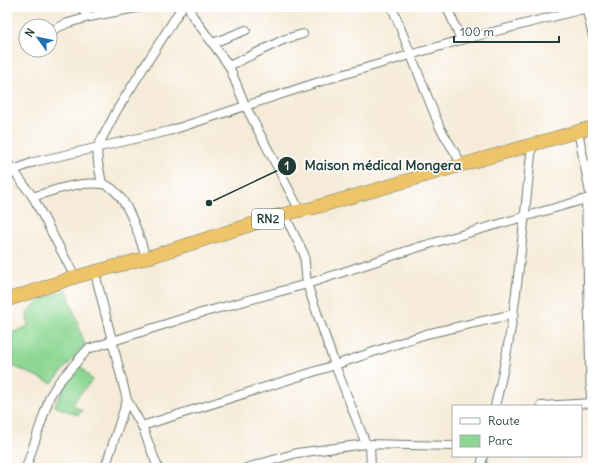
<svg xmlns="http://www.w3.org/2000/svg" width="600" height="475" font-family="Delius,sans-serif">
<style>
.green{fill:#8dd793;stroke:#568a64}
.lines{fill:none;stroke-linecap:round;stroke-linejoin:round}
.minor-casing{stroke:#6a7a6d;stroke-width:10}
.trunk-casing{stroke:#6a7a6d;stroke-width:14}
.minor{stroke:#fff;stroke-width:8}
.trunk{stroke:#eec469;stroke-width:13}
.labels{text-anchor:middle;stroke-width:3.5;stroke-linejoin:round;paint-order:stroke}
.shield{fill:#fff;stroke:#627771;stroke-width:1}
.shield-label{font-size:12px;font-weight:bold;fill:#1f3d34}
.leader{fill:none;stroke:#1f3d34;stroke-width:1.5}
.callout-dot{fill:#1f3d34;stroke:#fff;stroke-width:1.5}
.mark-label{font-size:12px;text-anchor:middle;font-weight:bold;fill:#fff}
.callout-label{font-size:14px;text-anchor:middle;font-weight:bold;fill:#1f3d34;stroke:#fff;stroke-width:3.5;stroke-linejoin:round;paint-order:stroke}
</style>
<rect width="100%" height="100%" fill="#fff"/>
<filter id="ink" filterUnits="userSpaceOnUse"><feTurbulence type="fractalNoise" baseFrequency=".025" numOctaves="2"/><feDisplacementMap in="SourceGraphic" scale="8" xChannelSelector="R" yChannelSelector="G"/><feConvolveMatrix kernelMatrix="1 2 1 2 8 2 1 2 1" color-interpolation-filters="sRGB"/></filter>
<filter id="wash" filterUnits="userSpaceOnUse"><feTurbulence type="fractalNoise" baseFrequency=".012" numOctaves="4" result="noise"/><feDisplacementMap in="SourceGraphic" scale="16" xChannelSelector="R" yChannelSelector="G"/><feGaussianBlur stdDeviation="0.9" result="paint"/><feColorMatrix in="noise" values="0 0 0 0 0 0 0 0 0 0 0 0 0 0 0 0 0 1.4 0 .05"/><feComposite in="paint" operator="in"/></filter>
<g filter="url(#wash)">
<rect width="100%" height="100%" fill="#f6ebd8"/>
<g class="green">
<polygon points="67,290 85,345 52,383 13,366 12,333 28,326 27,312 40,300"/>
<path d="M78 363 92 380C86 388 78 395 73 404L82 411 78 415 54 406Z"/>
</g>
</g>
<g filter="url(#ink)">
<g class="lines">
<defs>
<g id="minor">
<polyline points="80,7 89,17 141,7"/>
<polyline points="189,7 192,15 229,66 245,105 300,211"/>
<polyline points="392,7 440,128 463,166"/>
<polyline points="447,7 461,40"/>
<polyline points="586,7 593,36"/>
<polyline points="50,31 68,23 89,17"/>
<polyline points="213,43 246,30"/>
<polyline points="229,66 285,39 303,34"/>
<polyline points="578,131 591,198"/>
<path d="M7 162 33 197C54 190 79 181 102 184 126 188 140 239 146 258"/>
<polyline points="7,173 34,162 169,131 328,79 461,40 587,8"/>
<polyline points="102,184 98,163 97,148 117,110 182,7"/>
<polyline points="33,197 75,277"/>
<polyline points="586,199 591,403"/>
<polyline points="284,214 304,254 307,284 335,365 366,444"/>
<polyline points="95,273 127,400 142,426 158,468"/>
<path d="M495 406C517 321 522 233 532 146"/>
<polyline points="541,406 593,403"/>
<polyline points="142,426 335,365 426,334 514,314"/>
<polyline points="370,445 371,468"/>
<polyline points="26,468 50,396 58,383 88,349 194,315 307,284 419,247 593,197"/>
<polyline points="105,468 127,400"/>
<polyline points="246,468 297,453 366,444 453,446"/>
<polyline points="481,468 483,456"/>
</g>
<polyline id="trunk" points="7,300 75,277 146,258 284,214 313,208 593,127"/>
</defs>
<use href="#minor" class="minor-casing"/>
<use href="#trunk" class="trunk-casing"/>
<use href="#minor" class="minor"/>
<use href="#trunk" class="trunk"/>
</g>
</g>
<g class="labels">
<rect class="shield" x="252" y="209" width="32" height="20" rx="3"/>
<g class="shield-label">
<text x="268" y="223">RN2</text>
</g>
</g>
<path class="leader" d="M209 203L287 166"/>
<g class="callout-dot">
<circle cx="209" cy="203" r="4"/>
<circle cx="287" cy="166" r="10"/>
</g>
<g class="mark-label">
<text x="287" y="170">1</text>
</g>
<g class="callout-label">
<text x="383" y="170">Maison médical Mongera</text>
</g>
<rect width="600" height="475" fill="none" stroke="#fff" stroke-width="24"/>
<rect x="452" y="405" width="130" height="52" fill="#ffffff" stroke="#a5b1ae"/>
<rect x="460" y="418" width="20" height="6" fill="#ffffff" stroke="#a5b1ae"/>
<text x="488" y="425" font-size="12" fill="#1f3d34">Route</text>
<rect x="460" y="435" width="20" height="12" fill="#8dd793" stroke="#a5b1ae"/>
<text x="488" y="445" font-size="12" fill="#1f3d34">Parc</text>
<g transform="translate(38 38) rotate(303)"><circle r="19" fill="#ffffff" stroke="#a5b1ae"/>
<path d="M0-3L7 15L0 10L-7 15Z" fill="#1f6fb2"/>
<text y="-6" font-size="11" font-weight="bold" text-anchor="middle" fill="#1f3d34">N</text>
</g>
<path d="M454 36v6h105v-6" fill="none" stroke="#1f3d34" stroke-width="2"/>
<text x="460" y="36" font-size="12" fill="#1f3d34" stroke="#ffffff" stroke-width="3" paint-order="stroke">100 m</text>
</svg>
